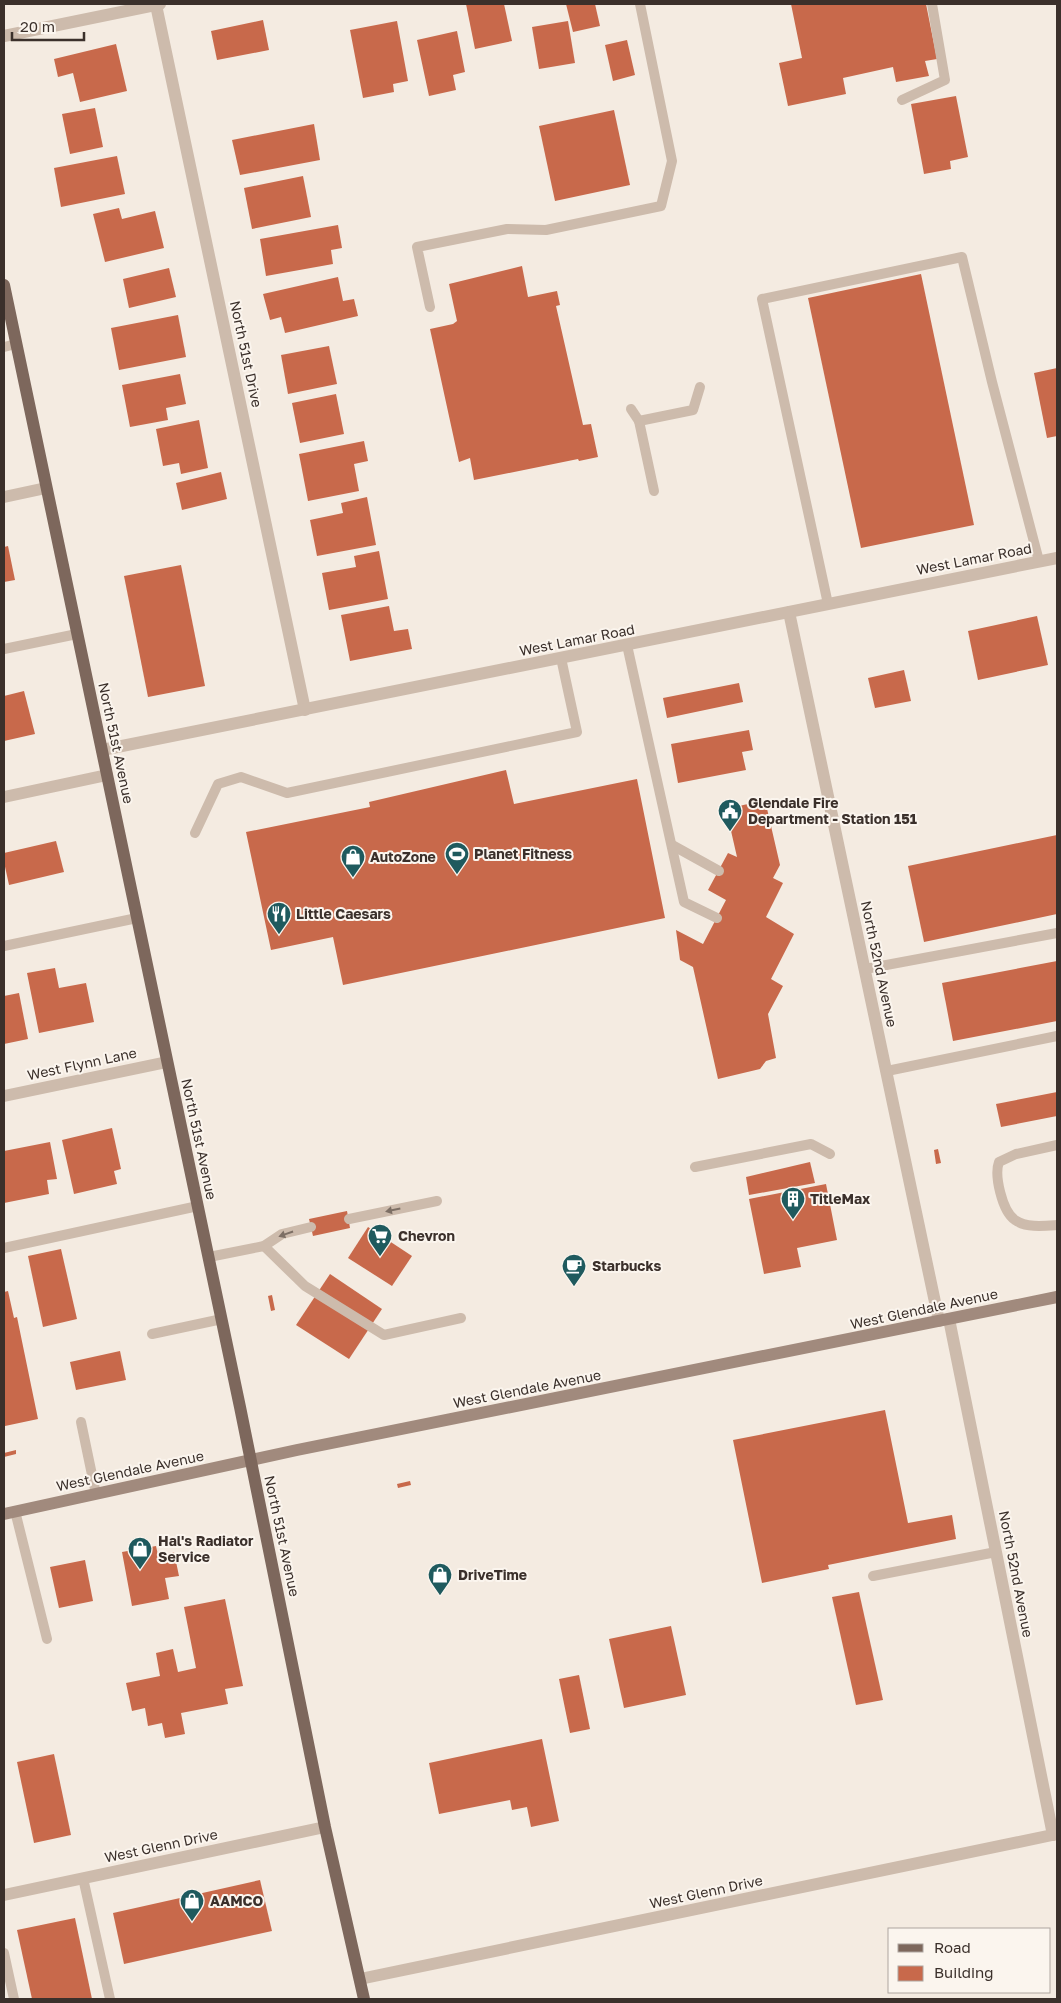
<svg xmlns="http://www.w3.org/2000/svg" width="1061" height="2003" font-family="'Golos Text',sans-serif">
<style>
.building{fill:#c8694b}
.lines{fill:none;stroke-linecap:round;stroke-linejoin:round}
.service{stroke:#cdbbac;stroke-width:10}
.minor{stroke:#cdbbac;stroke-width:12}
.secondary{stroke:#a18a7d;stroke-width:12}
.primary{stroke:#7d675c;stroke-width:12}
.oneway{fill:#7d6f65}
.labels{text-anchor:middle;stroke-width:4;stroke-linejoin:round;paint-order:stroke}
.street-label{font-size:14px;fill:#3b302b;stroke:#fbf5ee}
.poi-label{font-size:14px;font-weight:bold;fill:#3b302b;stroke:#fbf5ee;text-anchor:start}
</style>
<rect width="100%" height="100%" fill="#f4ebe1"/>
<g class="building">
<polygon points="466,4 504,4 512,41 475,49"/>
<polygon points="566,4 595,4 600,26 573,32"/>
<polygon points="791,4 926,4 937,59 925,61 929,76 896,82 893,67 843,78 846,94 788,106 779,63 802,58"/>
<polygon points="263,20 269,50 217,60 211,31"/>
<polygon points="397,21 408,81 393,84 394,92 363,98 350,30"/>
<polygon points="568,21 575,63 539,69 532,27"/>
<polygon points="457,31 465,72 453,75 456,90 429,96 417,40"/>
<polygon points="627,40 635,75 613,81 605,45"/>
<polygon points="116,44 127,91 80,102 73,73 58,77 54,59"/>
<polygon points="956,96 968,157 950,161 951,169 924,174 911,104"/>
<polygon points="95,108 103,147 70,154 62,114"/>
<polygon points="614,110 630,185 555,201 539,126"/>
<polygon points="314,124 320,160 240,175 232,140"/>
<polygon points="117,156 125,194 61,207 54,168"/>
<polygon points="303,176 311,217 252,229 244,188"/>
<polygon points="119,208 122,219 155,211 164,248 105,262 93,214"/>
<polygon points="338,225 342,248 331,250 333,264 266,276 260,239"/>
<polygon points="522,266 528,297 557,291 560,305 556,306 583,425 591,424 598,457 579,461 578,459 474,480 470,458 459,462 430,329 453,324 457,321 449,284"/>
<polygon points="169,268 176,297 129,308 123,279"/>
<polygon points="921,274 974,525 861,548 808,298"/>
<polygon points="338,277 343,301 354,299 358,316 285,333 281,317 270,320 263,294"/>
<polygon points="178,315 186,357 119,370 111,328"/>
<polygon points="329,346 337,384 288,394 281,355"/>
<polygon points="1057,368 1057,436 1047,438 1034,373"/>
<polygon points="180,374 186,404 166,408 168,420 130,427 122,385"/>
<polygon points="336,394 344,434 300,443 292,403"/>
<polygon points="199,420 208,468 181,474 179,463 163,466 156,429"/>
<polygon points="364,441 368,461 354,464 359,491 308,501 299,454"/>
<polygon points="221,472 227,499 182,510 176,483"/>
<polygon points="367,497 376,545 317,556 310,520 343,513 341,503"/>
<polygon points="8,546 15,580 4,582 4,547"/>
<polygon points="379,551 388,599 329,610 322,573 356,567 354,556"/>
<polygon points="181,565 205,686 148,697 124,576"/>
<polygon points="389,606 394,631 408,629 412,649 350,661 341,615"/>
<polygon points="1037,616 1048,665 978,680 968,631"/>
<polygon points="904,670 911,701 875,708 868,678"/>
<polygon points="739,683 743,702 667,718 663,698"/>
<polygon points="24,691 35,734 4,741 4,696"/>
<polygon points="749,730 753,750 742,752 746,770 678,783 671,744"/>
<polygon points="506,770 514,804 637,779 665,918 343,985 333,937 271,950 246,832 370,807 369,802"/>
<polygon points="765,800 780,865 773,878 783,883 766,917 794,934 771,979 783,986 768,1014 776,1058 766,1061 760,1069 718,1079 693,967 680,960 676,930 703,944 726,900 708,890 728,853 737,857 726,809"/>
<polygon points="1057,835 1057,914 924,942 908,866"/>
<polygon points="56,841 64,872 9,885 4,862 4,853"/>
<polygon points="1057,961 1057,1021 953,1041 942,983"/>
<polygon points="55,968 59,988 86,983 94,1022 39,1033 27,973"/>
<polygon points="19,993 28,1039 4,1044 4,996"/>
<polygon points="1057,1092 1057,1116 1001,1127 996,1104"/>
<polygon points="112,1128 121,1169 114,1171 117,1184 74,1194 62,1140"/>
<polygon points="50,1142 57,1179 47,1180 49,1194 4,1203 4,1151"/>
<polygon points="938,1149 941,1163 936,1164 934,1150"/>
<polygon points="810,1162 815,1183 749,1195 746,1177"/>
<polygon points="826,1184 837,1240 797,1248 801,1267 764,1274 749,1199"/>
<polygon points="347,1211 350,1228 313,1236 309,1219"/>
<polygon points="368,1227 412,1256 392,1286 348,1258"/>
<polygon points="61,1249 77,1319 43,1327 28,1256"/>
<polygon points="330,1274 382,1309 349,1359 296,1325"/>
<polygon points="8,1291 14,1318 17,1317 38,1419 5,1426 4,1292"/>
<polygon points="272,1295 275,1310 271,1311 268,1296"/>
<polygon points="120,1351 126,1380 76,1390 70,1362"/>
<polygon points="885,1410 908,1523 952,1515 956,1539 828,1565 829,1569 762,1583 733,1440"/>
<polygon points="16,1450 16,1454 4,1457 4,1453"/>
<polygon points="410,1481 411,1485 398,1488 397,1484"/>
<polygon points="156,1546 158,1555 174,1552 179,1576 165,1578 169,1599 132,1606 122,1552"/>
<polygon points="85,1560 93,1601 59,1608 50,1567"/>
<polygon points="859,1592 883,1700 856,1705 832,1597"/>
<polygon points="225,1599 243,1686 225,1689 228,1704 181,1713 185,1734 165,1738 162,1723 148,1726 145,1708 132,1711 126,1683 160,1676 156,1653 173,1649 178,1672 196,1668 184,1607"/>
<polygon points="671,1626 686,1695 624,1708 609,1639"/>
<polygon points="579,1675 590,1729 570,1733 559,1679"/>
<polygon points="542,1739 559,1821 531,1827 527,1807 512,1810 510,1800 439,1814 429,1763"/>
<polygon points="54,1754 71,1835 34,1843 17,1762"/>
<polygon points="260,1880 272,1931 124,1964 113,1913"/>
<polygon points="75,1918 92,1999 32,1999 17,1930"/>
</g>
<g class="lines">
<g class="service">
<polyline points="902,100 945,80 932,4"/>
<polyline points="430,307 417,247 507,229 546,230 661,206 672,161 640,4"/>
<polyline points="4,347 16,344"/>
<polyline points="631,409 639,421"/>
<polyline points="654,491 639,421 693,410 700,387"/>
<polyline points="828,604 762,299 962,257 992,382 1039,561"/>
<polyline points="627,645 684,902 717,918"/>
<polyline points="4,649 77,634"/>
<polyline points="195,833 218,784 241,777 287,793 577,732 561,658"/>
<polyline points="672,845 719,871"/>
<polyline points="4,946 137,918"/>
<polyline points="865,969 1057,933"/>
<polyline points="887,1071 1057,1036"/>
<path d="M1057 1145 1016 1154 999 1162C994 1175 1002 1211 1015 1220 1026 1228 1044 1226 1057 1225"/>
<polyline points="695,1167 811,1144 830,1154"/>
<polyline points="349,1219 437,1201"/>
<polyline points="264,1246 305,1286 384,1335 461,1318"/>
<polyline points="4,1248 198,1206"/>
<polyline points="209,1257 264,1246 282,1234 311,1227"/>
<polyline points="152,1334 222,1319"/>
<polyline points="81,1422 96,1494"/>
<polyline points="15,1511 47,1639"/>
<polyline points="873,1576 996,1552"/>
<polyline points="83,1878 110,1999"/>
<polyline points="4,1953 14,1999"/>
</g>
<g class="minor">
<polyline points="156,5 305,710"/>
<polyline points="4,36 160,4"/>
<polyline points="4,497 46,488"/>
<polyline points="789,612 939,1321"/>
<polyline points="102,750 1057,558"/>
<polyline points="4,797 107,775"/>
<polyline points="4,1096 167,1062"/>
<polyline points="949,1319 1053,1835"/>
<polyline points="4,1895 325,1827"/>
<polyline points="360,1979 1057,1834"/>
</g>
<polyline class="secondary" points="4,1514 297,1450 1057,1297"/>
<polyline class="primary" points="4,285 240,1407 325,1827 364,1999"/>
</g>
<defs><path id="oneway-solid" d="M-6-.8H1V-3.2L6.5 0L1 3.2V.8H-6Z" transform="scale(1.25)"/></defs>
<g class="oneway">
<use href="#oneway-solid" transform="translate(393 1210) rotate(168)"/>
<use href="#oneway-solid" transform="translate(286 1234) rotate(161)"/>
</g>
<defs>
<symbol id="civic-pin" viewBox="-11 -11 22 30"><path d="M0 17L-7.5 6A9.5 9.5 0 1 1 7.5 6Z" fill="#1f5a5e" stroke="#fbf5ee"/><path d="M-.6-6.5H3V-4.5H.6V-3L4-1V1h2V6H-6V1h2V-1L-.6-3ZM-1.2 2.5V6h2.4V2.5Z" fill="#fff"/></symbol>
<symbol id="stadium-pin" viewBox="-11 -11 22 30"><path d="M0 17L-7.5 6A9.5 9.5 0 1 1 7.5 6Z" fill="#1f5a5e" stroke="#fbf5ee"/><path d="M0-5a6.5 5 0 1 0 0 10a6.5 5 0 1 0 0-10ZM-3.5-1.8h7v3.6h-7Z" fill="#fff"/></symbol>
<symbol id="shop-pin" viewBox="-11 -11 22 30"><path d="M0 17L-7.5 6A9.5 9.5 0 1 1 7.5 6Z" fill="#1f5a5e" stroke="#fbf5ee"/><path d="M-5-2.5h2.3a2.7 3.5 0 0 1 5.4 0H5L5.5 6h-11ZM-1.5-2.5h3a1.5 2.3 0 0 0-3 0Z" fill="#fff"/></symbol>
<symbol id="restaurant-pin" viewBox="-11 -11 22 30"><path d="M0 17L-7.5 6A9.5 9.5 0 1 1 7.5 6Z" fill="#1f5a5e" stroke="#fbf5ee"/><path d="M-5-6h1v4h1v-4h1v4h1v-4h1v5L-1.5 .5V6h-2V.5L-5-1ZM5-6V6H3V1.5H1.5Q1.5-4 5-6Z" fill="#fff"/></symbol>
<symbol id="building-pin" viewBox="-11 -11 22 30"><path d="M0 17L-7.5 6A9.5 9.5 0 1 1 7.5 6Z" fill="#1f5a5e" stroke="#fbf5ee"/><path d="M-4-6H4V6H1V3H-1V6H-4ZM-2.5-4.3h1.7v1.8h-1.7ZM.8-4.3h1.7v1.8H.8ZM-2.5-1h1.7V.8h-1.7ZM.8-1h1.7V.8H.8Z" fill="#fff"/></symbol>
<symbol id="supermarket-pin" viewBox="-11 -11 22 30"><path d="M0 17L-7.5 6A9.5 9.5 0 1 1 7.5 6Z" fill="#1f5a5e" stroke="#fbf5ee"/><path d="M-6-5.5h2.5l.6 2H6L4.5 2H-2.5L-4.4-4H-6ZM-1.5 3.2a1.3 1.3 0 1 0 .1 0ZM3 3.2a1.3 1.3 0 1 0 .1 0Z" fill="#fff"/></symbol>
<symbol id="cafe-pin" viewBox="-11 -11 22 30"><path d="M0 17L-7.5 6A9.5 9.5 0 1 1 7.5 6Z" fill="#1f5a5e" stroke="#fbf5ee"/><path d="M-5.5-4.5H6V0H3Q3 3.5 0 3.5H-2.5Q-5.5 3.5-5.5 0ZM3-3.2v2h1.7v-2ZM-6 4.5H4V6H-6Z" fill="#fff"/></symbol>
</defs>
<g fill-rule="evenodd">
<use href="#civic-pin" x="716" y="797" width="28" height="38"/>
<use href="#stadium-pin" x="443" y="840" width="28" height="38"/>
<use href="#shop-pin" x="339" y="843" width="28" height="38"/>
<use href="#restaurant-pin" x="265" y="900" width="28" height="38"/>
<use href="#building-pin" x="779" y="1185" width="28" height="38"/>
<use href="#supermarket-pin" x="366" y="1222" width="28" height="38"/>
<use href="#cafe-pin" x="560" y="1252" width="28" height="38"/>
<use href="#shop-pin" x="126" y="1535" width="28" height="38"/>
<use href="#shop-pin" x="426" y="1561" width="28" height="38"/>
<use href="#shop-pin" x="178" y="1887" width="28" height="38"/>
</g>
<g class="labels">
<g class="street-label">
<text transform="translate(246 354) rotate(78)" y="5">North 51st Drive</text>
<text transform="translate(974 559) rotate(-11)" y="5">West Lamar Road</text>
<text transform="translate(577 640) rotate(-11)" y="5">West Lamar Road</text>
<text transform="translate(116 743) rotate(78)" y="5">North 51st Avenue</text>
<text transform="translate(879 964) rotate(78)" y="5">North 52nd Avenue</text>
<text transform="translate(82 1064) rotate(-12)" y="5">West Flynn Lane</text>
<text transform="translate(199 1139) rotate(78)" y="5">North 51st Avenue</text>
<text transform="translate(924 1309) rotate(-12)" y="5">West Glendale Avenue</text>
<text transform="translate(527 1389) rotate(-11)" y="5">West Glendale Avenue</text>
<text transform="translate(130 1471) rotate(-12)" y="5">West Glendale Avenue</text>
<text transform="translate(282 1536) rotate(78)" y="5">North 51st Avenue</text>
<text transform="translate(1016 1574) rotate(79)" y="5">North 52nd Avenue</text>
<text transform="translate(161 1846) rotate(-12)" y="5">West Glenn Drive</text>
<text transform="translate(706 1892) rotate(-12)" y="5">West Glenn Drive</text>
</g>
<g class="poi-label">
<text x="748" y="808">Glendale Fire<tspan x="748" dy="16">Department - Station 151</tspan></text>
<text x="474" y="859">Planet Fitness</text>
<text x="370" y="862">AutoZone</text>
<text x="296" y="919">Little Caesars</text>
<text x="810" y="1204">TitleMax</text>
<text x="398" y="1241">Chevron</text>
<text x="592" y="1271">Starbucks</text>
<text x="158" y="1546">Hal's Radiator<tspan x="158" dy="16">Service</tspan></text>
<text x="458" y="1580">DriveTime</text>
<text x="210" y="1906">AAMCO</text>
</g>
</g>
<rect width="1061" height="2003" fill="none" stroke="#3b302b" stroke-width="10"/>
<rect x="888" y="1928" width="162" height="65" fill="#fbf5ee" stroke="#aea6a0"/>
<rect x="898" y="1944" width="25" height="8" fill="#7d675c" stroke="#aea6a0"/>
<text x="934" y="1953" font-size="15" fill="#3b302b">Road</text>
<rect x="898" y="1966" width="25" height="15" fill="#c8694b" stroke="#aea6a0"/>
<text x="934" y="1978" font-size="15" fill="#3b302b">Building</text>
<path d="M12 32v8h72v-8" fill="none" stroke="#3b302b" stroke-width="2.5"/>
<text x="20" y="32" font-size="15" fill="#3b302b" stroke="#fbf5ee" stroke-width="4" paint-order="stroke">20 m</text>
</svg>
